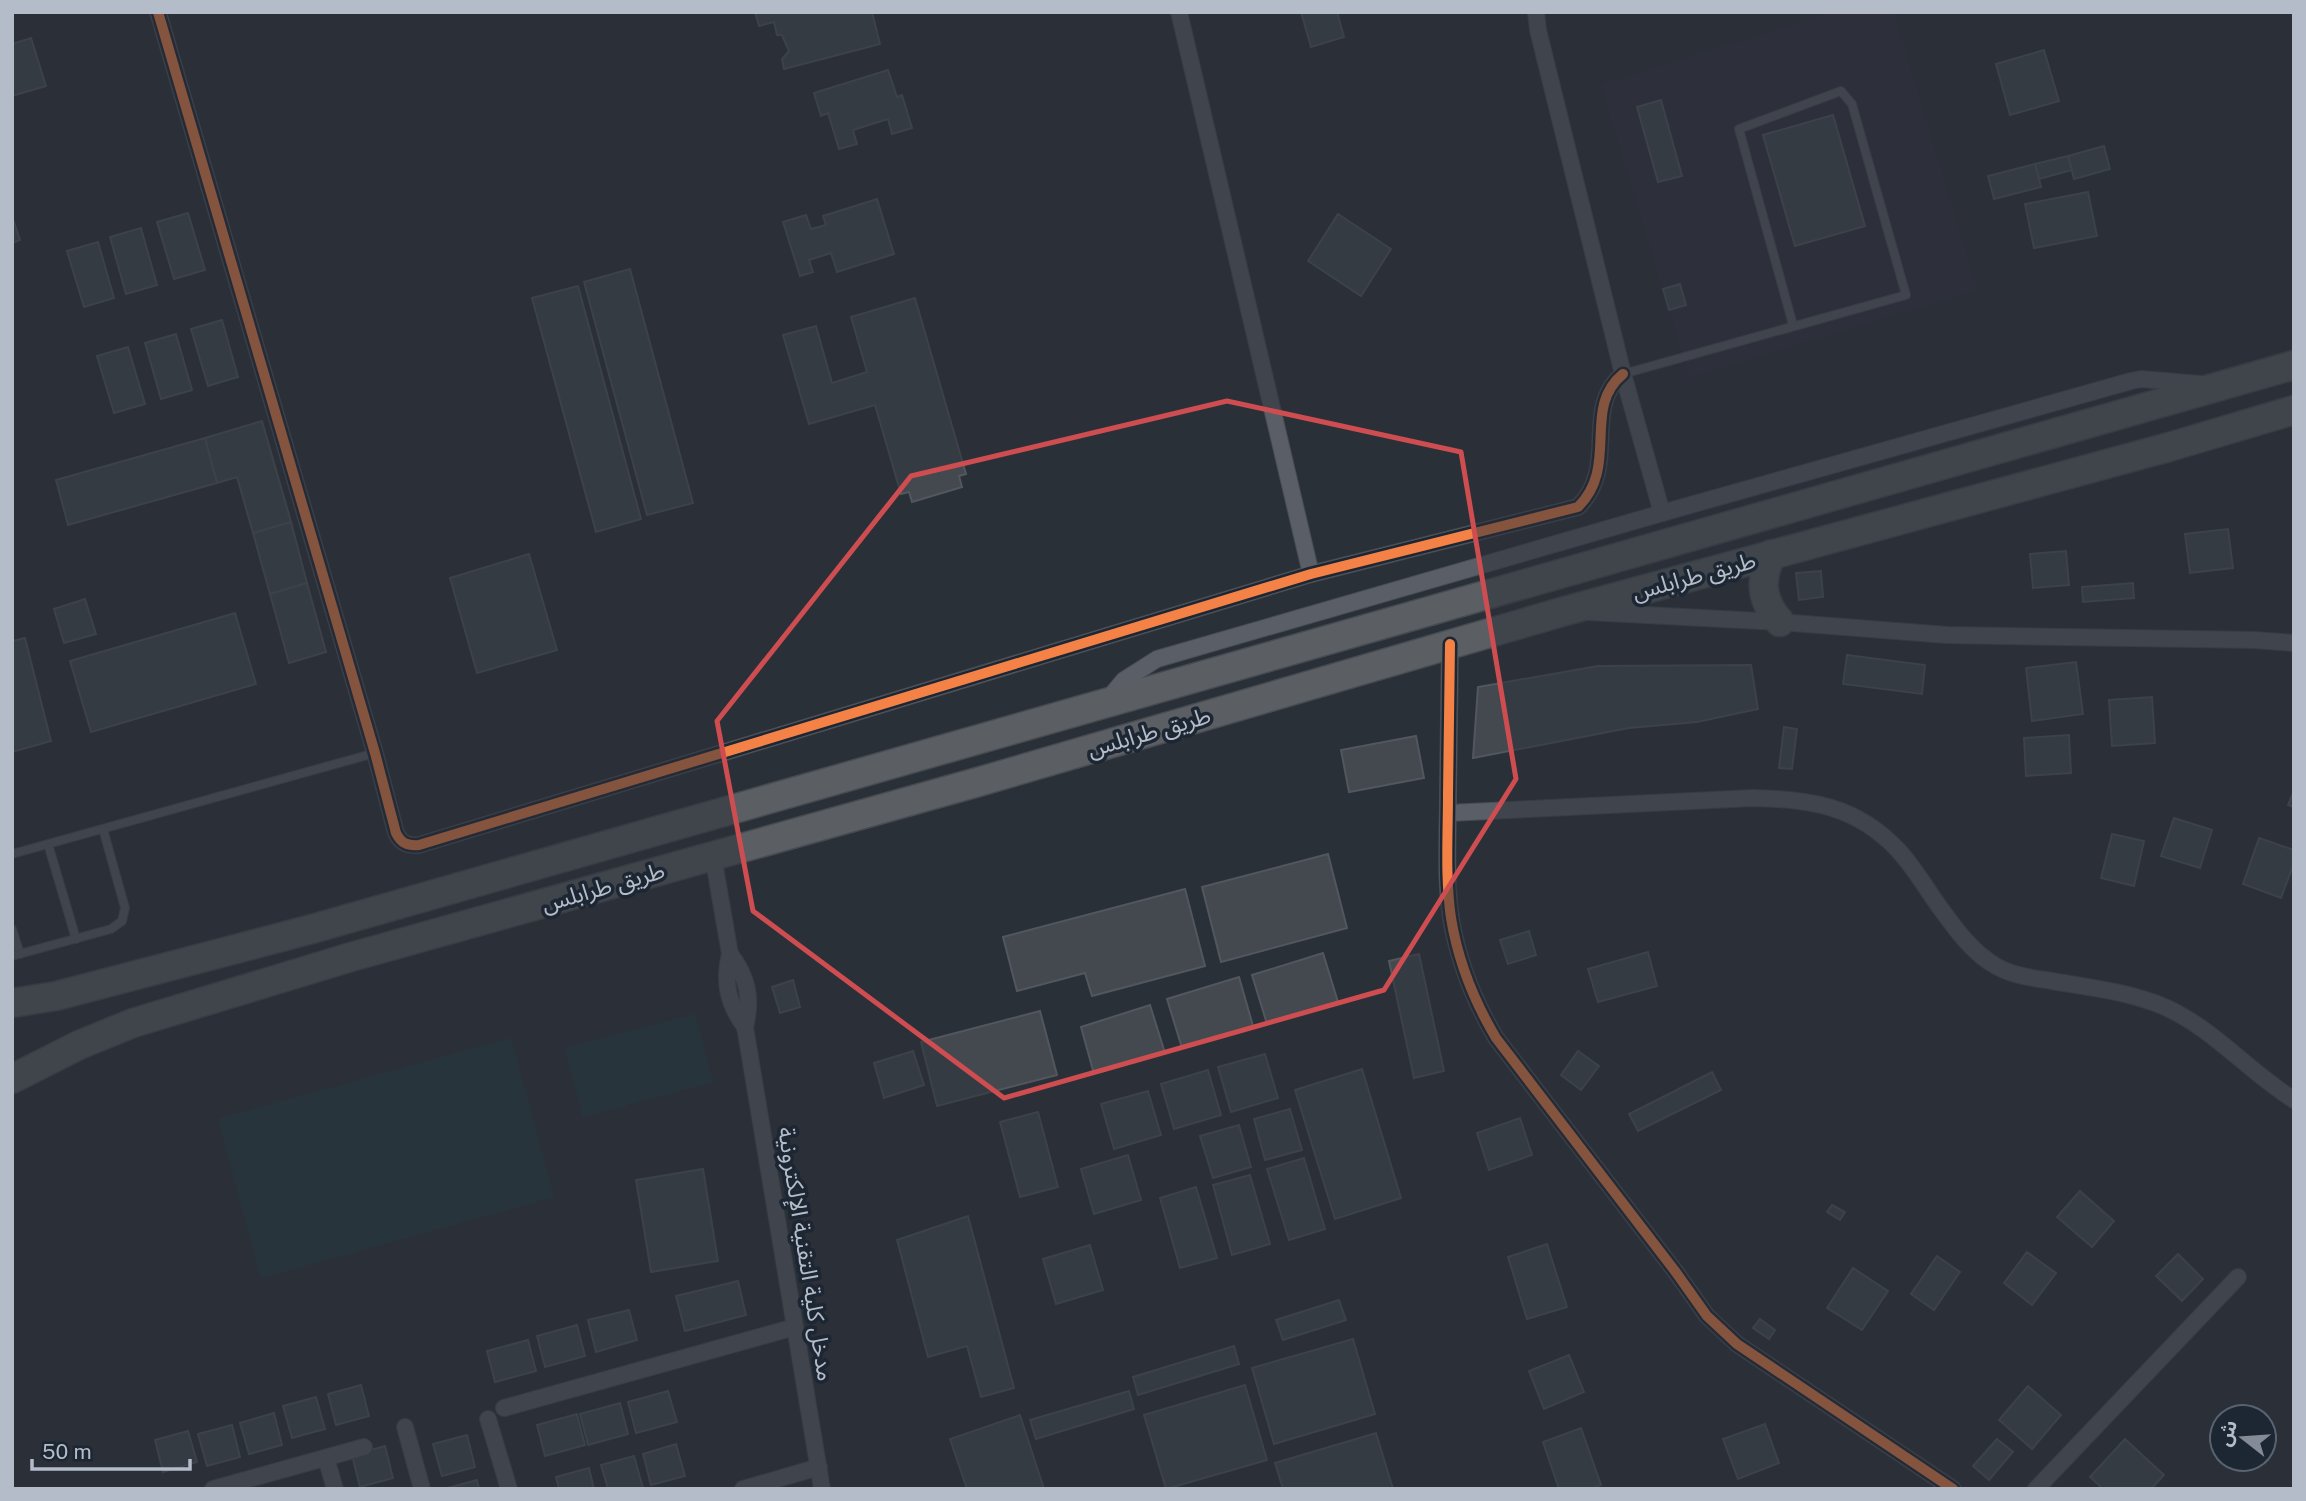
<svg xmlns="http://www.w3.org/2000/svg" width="2306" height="1501" font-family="'Public Sans','Noto Sans Arabic',sans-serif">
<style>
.medical{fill:#31303e}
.green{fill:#273a3e}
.building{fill:#444950;stroke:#52575f;stroke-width:2}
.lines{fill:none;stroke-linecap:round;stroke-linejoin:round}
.service-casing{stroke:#484c53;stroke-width:10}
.minor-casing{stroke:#484c53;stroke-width:18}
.trunk-casing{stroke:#474c53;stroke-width:31}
.service{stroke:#5a5e66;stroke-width:8}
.minor{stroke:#5a5e66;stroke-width:16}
.trunk{stroke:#5b5f64;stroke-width:28}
.cycleway-casing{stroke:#1d2633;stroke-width:15}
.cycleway{stroke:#f48246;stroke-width:10}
.marked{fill:none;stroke:#ce4d50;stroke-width:5;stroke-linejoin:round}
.labels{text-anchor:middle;stroke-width:7;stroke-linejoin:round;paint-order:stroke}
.street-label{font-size:23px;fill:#b4bcc9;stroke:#1d2633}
</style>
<rect width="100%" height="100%" fill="#2a3038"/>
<polygon class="medical" points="1833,12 1894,12 1978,290 1689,378 1600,84"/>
<g class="green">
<polygon points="695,1014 713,1082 583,1117 565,1048"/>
<polygon points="511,1038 554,1197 261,1278 218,1119"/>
</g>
<g class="building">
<polygon points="755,12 872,12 880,44 784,69 782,59 789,51 782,35 777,35 774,22 759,26"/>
<polygon points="1301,12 1337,12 1344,37 1311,47"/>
<polygon points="31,38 46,86 12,96 12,44"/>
<polygon points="2044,50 2059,101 2010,115 1996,64"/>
<polygon points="888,70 897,97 902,95 912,128 892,134 888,119 853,130 857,144 839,149 828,113 821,116 814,93"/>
<polygon points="1661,100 1682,176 1658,182 1637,107"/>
<polygon points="1833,115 1865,226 1795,246 1763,135"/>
<polygon points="2104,146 2110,169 2074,179 2068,156"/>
<polygon points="2068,156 2072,170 2039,179 2035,164"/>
<polygon points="2035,164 2041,187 1994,199 1988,176"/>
<polygon points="2088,192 2097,236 2034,248 2025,204"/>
<polygon points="877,199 894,254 837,272 831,253 809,260 813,272 800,276 783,222 806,215 811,229 826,225 823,216"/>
<polygon points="188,213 205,270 174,279 157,222"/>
<polygon points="1338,214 1391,249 1361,296 1308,261"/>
<polygon points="12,216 20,240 12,243"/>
<polygon points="141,228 157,285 126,294 110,237"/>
<polygon points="98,242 114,298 84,307 67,251"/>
<polygon points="630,269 693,503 647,515 584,282"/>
<polygon points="1680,284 1686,305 1669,310 1663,289"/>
<polygon points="578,286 641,519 596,532 532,298"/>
<polygon points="915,298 966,474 959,476 962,487 912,502 909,492 901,494 875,405 809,424 783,335 816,326 832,383 867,372 851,317"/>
<polygon points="222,320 238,377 208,386 191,329"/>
<polygon points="176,334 192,390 161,399 145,343"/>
<polygon points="128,347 145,404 114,413 97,356"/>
<polygon points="262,421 291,522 253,533 237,477 217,483 205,438"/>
<polygon points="205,438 217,483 68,525 56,480"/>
<polygon points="291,522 307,583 270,594 253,533"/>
<polygon points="2228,529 2233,568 2190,573 2185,534"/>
<polygon points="2066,551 2069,585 2033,588 2030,554"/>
<polygon points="529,554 557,650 477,673 450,578"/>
<polygon points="1821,571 1823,597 1799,600 1796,573"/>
<polygon points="307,583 326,652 289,663 270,594"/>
<polygon points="2133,583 2134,598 2083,602 2082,587"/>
<polygon points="85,599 96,634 64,643 54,609"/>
<polygon points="235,613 256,684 91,732 70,661"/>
<polygon points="25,638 51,741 12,752 12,641"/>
<polygon points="1847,655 1925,665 1922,694 1843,684"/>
<polygon points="2076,662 2083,714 2032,721 2026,668"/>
<polygon points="1751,665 1758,709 1697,722 1629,728 1473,758 1478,687 1598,666"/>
<polygon points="2152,697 2155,743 2112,746 2109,700"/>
<polygon points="1784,727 1797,729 1792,769 1779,768"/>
<polygon points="2069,735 2071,773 2026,776 2024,738"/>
<polygon points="1416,736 1424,778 1349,792 1341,750"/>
<polygon points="2294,791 2294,807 2288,805"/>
<polygon points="2174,818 2212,830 2200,868 2161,856"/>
<polygon points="2112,834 2144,841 2134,886 2101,878"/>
<polygon points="2259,838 2294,850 2294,863 2281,898 2243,884"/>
<polygon points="1328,854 1347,928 1221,962 1202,887"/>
<polygon points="1185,889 1205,966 1092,996 1085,973 1017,991 1003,937"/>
<polygon points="1529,931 1536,955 1508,964 1500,940"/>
<polygon points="1648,952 1657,986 1598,1002 1588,969"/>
<polygon points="1323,953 1338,1002 1267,1024 1252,975"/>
<polygon points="1419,954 1444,1071 1414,1078 1389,961"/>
<polygon points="1239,977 1253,1026 1182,1048 1167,999"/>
<polygon points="793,980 800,1007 780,1013 772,987"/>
<polygon points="1150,1005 1165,1053 1094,1074 1081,1027"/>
<polygon points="1040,1011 1057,1075 937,1106 921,1042"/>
<polygon points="913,1051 924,1085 884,1098 874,1063"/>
<polygon points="1578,1051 1599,1066 1581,1090 1561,1075"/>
<polygon points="1265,1054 1278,1098 1231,1112 1218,1067"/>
<polygon points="1362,1069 1401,1198 1335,1219 1295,1090"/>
<polygon points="1208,1070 1221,1115 1174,1129 1161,1084"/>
<polygon points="1712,1072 1721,1090 1638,1131 1629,1114"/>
<polygon points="1148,1091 1161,1135 1114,1149 1101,1104"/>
<polygon points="1290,1109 1302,1150 1265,1160 1254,1119"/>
<polygon points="1038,1112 1058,1187 1020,1197 1000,1122"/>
<polygon points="1520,1118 1532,1155 1489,1170 1477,1133"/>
<polygon points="1239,1125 1251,1167 1213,1178 1200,1136"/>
<polygon points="1128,1155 1141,1200 1094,1214 1081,1169"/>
<polygon points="1304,1158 1325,1229 1289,1240 1267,1169"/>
<polygon points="703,1169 718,1261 651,1272 636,1180"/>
<polygon points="1250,1175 1270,1244 1232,1255 1213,1185"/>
<polygon points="1196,1187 1217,1258 1180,1268 1160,1198"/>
<polygon points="2080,1191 2114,1221 2092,1247 2057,1217"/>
<polygon points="1832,1205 1845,1212 1840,1220 1827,1212"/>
<polygon points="968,1216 1014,1388 981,1397 967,1346 928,1357 897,1240"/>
<polygon points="1547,1244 1567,1307 1527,1319 1508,1257"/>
<polygon points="1090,1245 1103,1290 1056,1304 1043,1259"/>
<polygon points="2027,1252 2056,1273 2032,1305 2004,1283"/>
<polygon points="2178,1254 2203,1279 2182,1301 2156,1276"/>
<polygon points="1937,1256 1960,1272 1934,1310 1911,1294"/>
<polygon points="1853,1268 1888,1291 1862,1330 1827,1308"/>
<polygon points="738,1281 746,1315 685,1331 676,1296"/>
<polygon points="1339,1300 1346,1320 1283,1340 1276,1320"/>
<polygon points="629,1310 637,1340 596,1352 588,1320"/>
<polygon points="1760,1319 1775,1330 1769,1339 1753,1328"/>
<polygon points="577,1325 585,1356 545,1367 537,1336"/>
<polygon points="1353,1339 1375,1414 1274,1444 1252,1368"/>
<polygon points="528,1340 536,1371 495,1382 487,1351"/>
<polygon points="1234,1346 1239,1364 1138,1395 1133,1377"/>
<polygon points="1569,1355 1584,1392 1544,1409 1529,1371"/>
<polygon points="361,1385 369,1416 336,1425 328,1394"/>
<polygon points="1245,1385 1267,1460 1166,1489 1144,1415"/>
<polygon points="2028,1386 2061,1415 2032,1449 1999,1420"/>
<polygon points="668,1391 677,1422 636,1433 628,1402"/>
<polygon points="1129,1391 1134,1409 1036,1439 1030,1420"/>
<polygon points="316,1397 325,1429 292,1438 283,1406"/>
<polygon points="620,1403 628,1434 588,1445 580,1414"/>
<polygon points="274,1413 282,1445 249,1454 240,1423"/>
<polygon points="577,1414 585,1445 545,1456 537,1425"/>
<polygon points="1020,1415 1044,1489 967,1489 950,1439"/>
<polygon points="1765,1424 1779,1463 1738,1479 1723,1439"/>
<polygon points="232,1425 240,1457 207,1466 198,1434"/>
<polygon points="1581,1428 1601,1485 1590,1489 1559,1489 1543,1442"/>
<polygon points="188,1431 197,1462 163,1472 155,1440"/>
<polygon points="1376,1433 1393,1489 1283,1489 1275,1463"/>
<polygon points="467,1435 475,1467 442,1476 433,1444"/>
<polygon points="1997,1439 2013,1452 1989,1480 1973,1466"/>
<polygon points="2125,1439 2164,1475 2151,1489 2103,1489 2090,1477"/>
<polygon points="676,1444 685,1476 651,1485 643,1454"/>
<polygon points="385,1446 393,1478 360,1487 352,1455"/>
<polygon points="634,1456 643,1488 608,1489 601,1465"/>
<polygon points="589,1468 594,1489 559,1489 556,1477"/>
<polygon points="477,1480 479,1489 444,1489"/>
</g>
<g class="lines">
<defs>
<g id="service">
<polyline points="1623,374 1906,295 1852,104 1841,91 1739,129 1793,325"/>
<polyline points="48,844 76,939"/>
<polyline points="12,854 375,753"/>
<polyline points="12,929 20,954"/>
<polyline points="12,956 111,929 122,921 125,908 103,829"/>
</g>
<g id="minor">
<path d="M158 12 375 753 396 833C401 843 407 846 419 845L1311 574 1578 507C1620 466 1581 408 1623 374"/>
<polyline points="1179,12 1311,574"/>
<polyline points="1536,12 1538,30 1623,374 1662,513"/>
<polyline points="1588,612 1780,622 1947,635 2254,640 2294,643"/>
<path d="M1450 644C1449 694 1449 744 1448 794 1448 835 1445 877 1451 918 1458 961 1474 1001 1496 1038L1675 1271 1707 1316 1737 1344 1953 1489"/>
<polyline points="1108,699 1124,680 1157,659 1662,513 2131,381 2141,379 2200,384"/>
<path d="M1448 813 1753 798C1810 799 1857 806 1898 850 1914 867 1927 890 1941 909 1957 931 1973 953 1996 966 2013 976 2033 978 2052 981 2087 987 2122 991 2155 1003 2209 1023 2246 1070 2294 1100"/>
<path d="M713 856 730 954C723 982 728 1004 745 1027"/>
<path d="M730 954C748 977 752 999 745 1027L822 1489"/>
<polyline points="504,1408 795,1327"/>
<polyline points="488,1419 509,1489"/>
<polyline points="405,1427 422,1489"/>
<polyline points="326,1458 335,1489"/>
<polyline points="213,1489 364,1447"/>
<polyline points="743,1489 819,1467"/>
<polyline points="2036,1489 2238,1277"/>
</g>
<g id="trunk">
<path d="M1772 554C1759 579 1761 601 1780 622"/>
<polyline points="12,1003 56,996 312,929 2294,365"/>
<polyline points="12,1079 79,1045 133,1023 351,957 978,782 1565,611 2169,447 2294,410"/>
</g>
</defs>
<use href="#service" class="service-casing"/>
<use href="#minor" class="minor-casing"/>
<use href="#trunk" class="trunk-casing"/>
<use href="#service" class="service"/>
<use href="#minor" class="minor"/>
<use href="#trunk" class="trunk"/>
<defs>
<g id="cycleway">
<path d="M158 12 375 753 396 833C401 843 407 846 419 845L1311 574 1578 507C1620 466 1581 408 1623 374"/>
<path d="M1450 644C1449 694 1449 744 1448 794 1448 835 1445 877 1451 918 1458 961 1474 1001 1496 1038L1675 1271 1707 1316 1737 1344 1953 1489"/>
</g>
</defs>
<use href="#cycleway" class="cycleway-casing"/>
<use href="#cycleway" class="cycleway"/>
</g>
<path d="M0 0H2306V1501H0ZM1227 401 1461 452 1516 779 1384 990 1004 1098 753 911 717 721 911 476Z" fill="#2a3038" fill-opacity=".55" fill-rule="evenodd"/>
<path class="marked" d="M1227 401 1461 452 1516 779 1384 990 1004 1098 753 911 717 721 911 476Z"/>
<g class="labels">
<g class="street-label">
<text transform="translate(1694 576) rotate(-15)" y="8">طريق طرابلس</text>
<text transform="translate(1149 732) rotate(-16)" y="8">طريق طرابلس</text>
<text transform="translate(603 887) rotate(-16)" y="8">طريق طرابلس</text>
<text transform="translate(806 1254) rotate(81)" y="8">مدخل كلية التقنية الإلكترونية</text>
</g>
</g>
<rect width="2306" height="1501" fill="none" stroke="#b4bcc9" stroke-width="28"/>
<g transform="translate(2243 1438) rotate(287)"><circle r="33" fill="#1d2633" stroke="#59626f" stroke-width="2"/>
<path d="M0-5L12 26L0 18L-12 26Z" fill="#848b96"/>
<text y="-10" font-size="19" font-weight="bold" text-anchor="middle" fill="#b4bcc9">ش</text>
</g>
<path d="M32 1459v10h158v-10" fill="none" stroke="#b4bcc9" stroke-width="3.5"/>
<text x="42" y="1459" font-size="21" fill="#b4bcc9" stroke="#1d2633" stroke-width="5" paint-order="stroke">50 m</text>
</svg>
